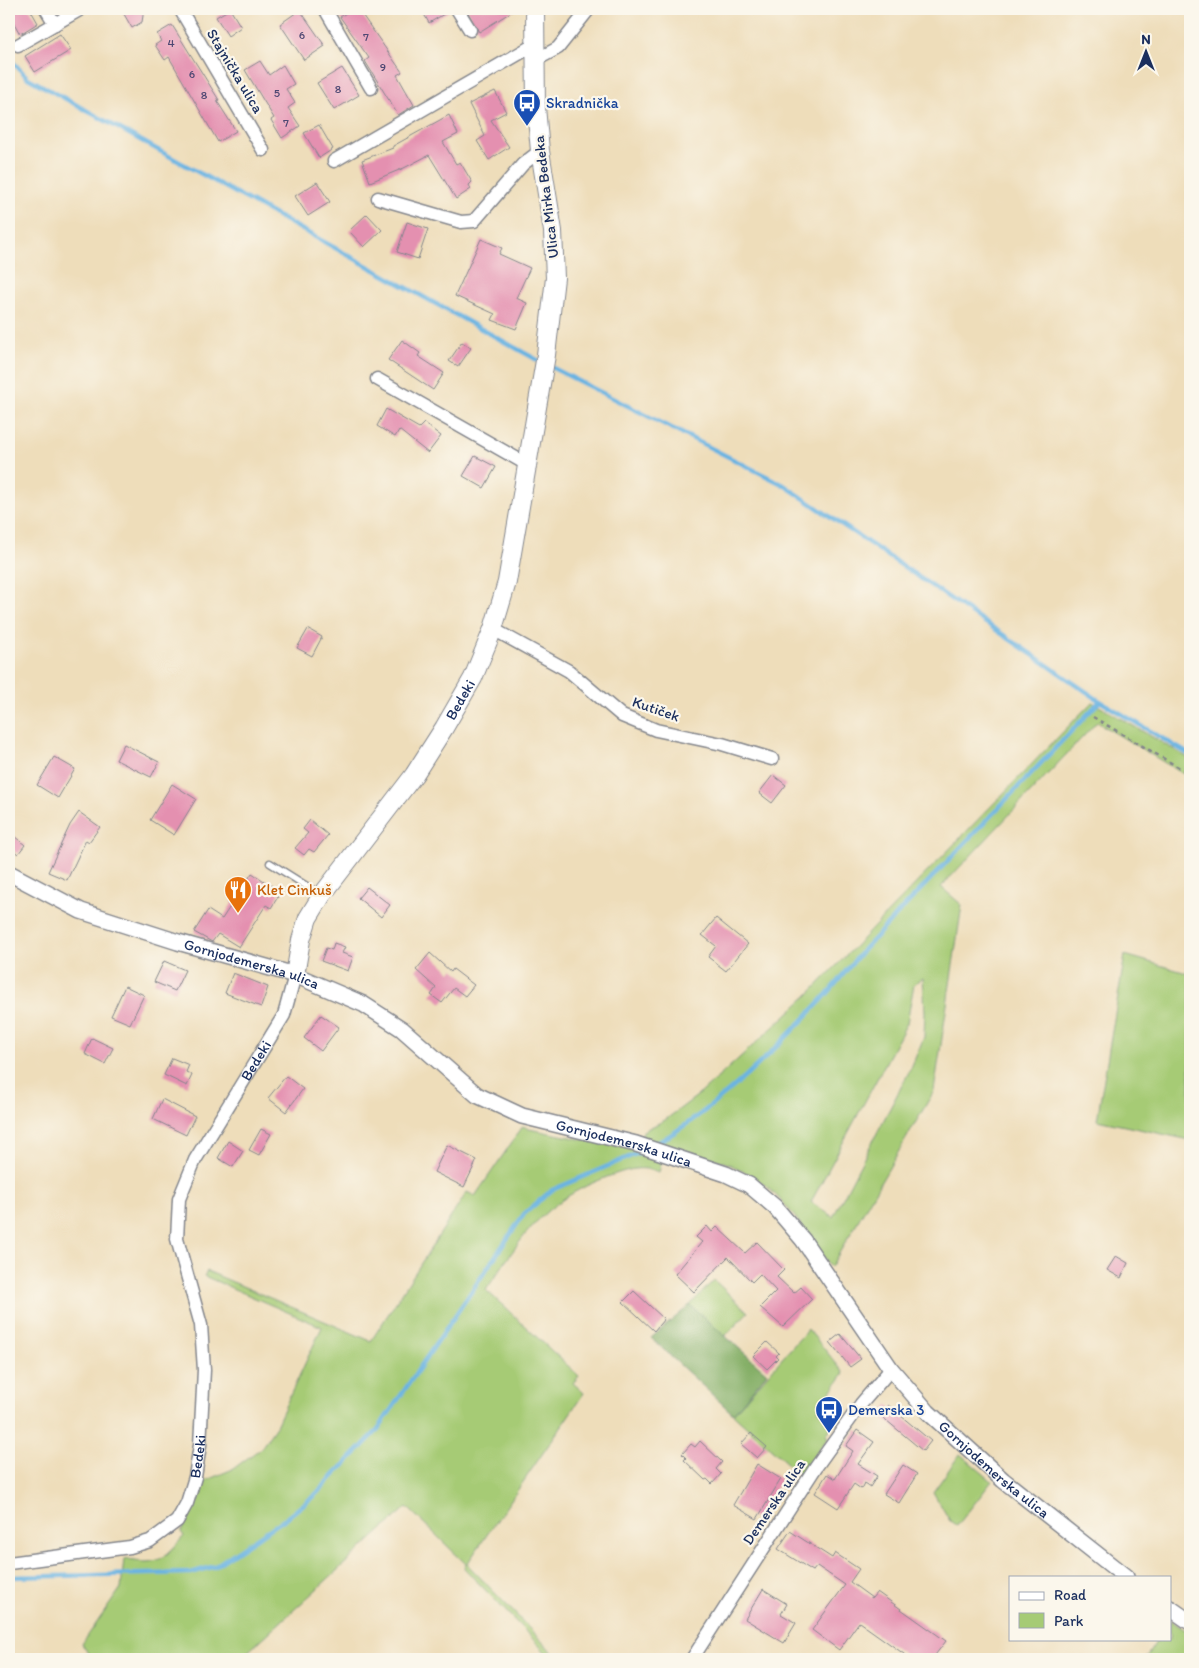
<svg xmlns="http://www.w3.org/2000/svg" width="1199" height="1668" font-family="Itim,sans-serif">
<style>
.green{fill:#a6cb75;stroke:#607d6a;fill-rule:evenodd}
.forest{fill:#84af66;stroke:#506f62}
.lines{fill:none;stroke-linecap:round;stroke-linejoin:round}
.stream{stroke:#6ab4e2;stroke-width:4.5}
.building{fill:#e490b0}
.service-casing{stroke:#84868c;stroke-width:9}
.minor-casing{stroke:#84868c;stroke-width:15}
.tertiary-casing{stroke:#84868c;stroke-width:18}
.secondary-casing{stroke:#84868c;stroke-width:20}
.path{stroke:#84868c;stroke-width:2.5;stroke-dasharray:4 4;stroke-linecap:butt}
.service{stroke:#fff;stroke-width:6}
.minor{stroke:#fff;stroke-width:12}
.tertiary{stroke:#fff;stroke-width:15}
.secondary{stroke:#fff;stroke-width:18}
.labels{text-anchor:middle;stroke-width:4.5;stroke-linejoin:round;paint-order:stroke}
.number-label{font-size:12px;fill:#4d4772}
.street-label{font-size:15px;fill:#1b2f5e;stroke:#fbf7ec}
.transit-label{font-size:15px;fill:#164399;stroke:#fbf7ec;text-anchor:start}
.food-label{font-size:15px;fill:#c56008;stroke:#fbf7ec;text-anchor:start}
</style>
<rect width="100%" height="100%" fill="#fbf7ec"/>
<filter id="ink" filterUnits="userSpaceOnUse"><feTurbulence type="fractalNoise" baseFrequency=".02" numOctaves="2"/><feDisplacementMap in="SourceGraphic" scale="10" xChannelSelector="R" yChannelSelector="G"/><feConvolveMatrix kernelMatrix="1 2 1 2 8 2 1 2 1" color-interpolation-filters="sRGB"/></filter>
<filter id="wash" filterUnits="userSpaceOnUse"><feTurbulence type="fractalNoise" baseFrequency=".0096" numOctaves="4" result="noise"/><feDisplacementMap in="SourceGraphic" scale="20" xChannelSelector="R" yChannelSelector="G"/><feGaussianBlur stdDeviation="1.12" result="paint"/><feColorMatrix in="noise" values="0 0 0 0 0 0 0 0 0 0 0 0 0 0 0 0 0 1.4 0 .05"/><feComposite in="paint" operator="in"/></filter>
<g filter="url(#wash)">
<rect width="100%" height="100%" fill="#eeddba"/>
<g class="green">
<path d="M1092 702 1190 759V778L1097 722 941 887 962 905 934 1091 831 1267C811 1240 792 1208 766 1186 733 1158 682 1150 641 1140L643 1131 665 1120 701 1093 807 996ZM923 978 925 1012 924 1037 911 1068 833 1217 811 1202 907 1023 914 984Z"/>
<polygon points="1125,955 1190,974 1190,1140 1097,1120"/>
<path d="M523 1126 529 1129 632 1149 662 1161 659 1172C639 1165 627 1170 607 1177 540 1203 525 1234 486 1290L579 1376 573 1383 584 1393 467 1564 559 1659H552L464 1568 466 1564 407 1507 240 1659H152L150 1657 147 1659H92L82 1644 121 1588 124 1559C158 1566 162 1561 184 1536L181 1532 196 1504 202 1482 233 1469 261 1448 275 1428 322 1327 204 1276 207 1271 371 1341 467 1192 475 1196Z"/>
<polygon points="714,1280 748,1312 725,1336 690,1305"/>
<polygon points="808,1329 844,1373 818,1410 834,1423 826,1435 828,1438 800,1475 733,1414"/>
<polygon points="960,1454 992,1481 957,1526 950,1521 933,1492"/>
<polygon points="1170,1620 1190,1633 1190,1659 1145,1659 1158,1639 1170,1639"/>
</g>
<polygon class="forest" points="690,1305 767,1373 733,1414 651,1338"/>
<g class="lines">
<g class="stream">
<polyline points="9,58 28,78 541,362"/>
<polyline points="547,365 784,485 1100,701 1190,755"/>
<path d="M652 1146C713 1112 771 1054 819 1003 835 986 849 966 865 948 943 865 1022 783 1100 701"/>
<polyline points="9,1577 191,1573 215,1566 285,1519 315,1495 376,1432 524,1214 552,1190 643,1151"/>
</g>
</g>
<g id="blocks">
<g class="building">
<polygon points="18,9 30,9 38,23 20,34 9,14"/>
<polygon points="121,9 144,9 142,22 132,28"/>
<polygon points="230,9 241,27 228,36 216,17"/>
<polygon points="352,9 358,9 402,72 397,75 414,105 398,115 365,61 369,58 340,17"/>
<polygon points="421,9 449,9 449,11 429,23"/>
<polygon points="466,9 516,9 479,32"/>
<polygon points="300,10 325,46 304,60 280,24"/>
<polygon points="172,25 219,100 217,101 236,131 218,142 169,57 165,60 155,45 161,41 157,34"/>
<polygon points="60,34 71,50 35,72 25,56"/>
<polygon points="260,61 269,75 283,65 294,84 286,89 295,103 288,108 300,126 282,138 271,120 274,118 245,70"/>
<polygon points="342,68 359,95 334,110 317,83"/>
<polygon points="495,91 506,112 491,120 509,147 489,160 477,141 485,136 469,104"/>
<polygon points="449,115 458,134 443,142 456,164 460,162 472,182 469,185 471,189 456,199 429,155 404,168 370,182 362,160 393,148 393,146"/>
<polygon points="319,125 333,149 319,158 304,133"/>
<polygon points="317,182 330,202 308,216 295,196"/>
<polygon points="367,214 382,230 364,247 349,231"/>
<polygon points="407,222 428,229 418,259 397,252"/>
<polygon points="481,239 502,248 499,254 530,268 516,298 527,303 516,329 492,320 495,314 455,296"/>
<polygon points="402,340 420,353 418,356 444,373 433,390 388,360"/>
<polygon points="462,342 471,348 458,367 449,361"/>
<polygon points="386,409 419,428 424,423 441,436 428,453 399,430 395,437 377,426"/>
<polygon points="475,456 496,467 484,488 463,476"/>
<polygon points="308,629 322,637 312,656 297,648"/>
<polygon points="124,744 159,762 151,777 116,760"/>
<polygon points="54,757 75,769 58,798 37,785"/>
<polygon points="773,775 786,785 772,803 759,793"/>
<polygon points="172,784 196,799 174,835 150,820"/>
<polygon points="79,812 100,827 89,842 86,840 67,880 48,872 70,825"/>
<polygon points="310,820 328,835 314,852 309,849 304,855 295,848 308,833 303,829"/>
<polygon points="9,832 25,845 18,854 9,847"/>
<polygon points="252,873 281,892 271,908 266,905 239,947 218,934 212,942 194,932 208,910 222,919"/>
<polygon points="367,887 390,905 381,917 358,898"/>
<polygon points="716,918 748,944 726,971 708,957 716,946 702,935"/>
<polygon points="334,943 345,947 342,953 353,957 348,971 321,961 326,948 332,950"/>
<polygon points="430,953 451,972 453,969 474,985 465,996 454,988 442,1003 431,995 436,988 416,970"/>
<polygon points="164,961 185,970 175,991 154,982"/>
<polygon points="233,973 268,987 261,1007 225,993"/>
<polygon points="125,986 144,995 130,1024 111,1016"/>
<polygon points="321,1015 339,1027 321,1051 304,1038"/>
<polygon points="92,1038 113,1048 105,1064 85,1054"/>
<polygon points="172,1058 189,1065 186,1072 192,1075 187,1086 164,1075"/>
<polygon points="286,1076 303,1089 286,1112 268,1098"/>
<polygon points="162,1099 195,1116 186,1135 153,1119"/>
<polygon points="261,1129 271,1134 259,1155 249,1150"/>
<polygon points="228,1141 243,1151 233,1167 218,1158"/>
<polygon points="447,1145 477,1160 464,1187 434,1172"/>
<polygon points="707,1226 712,1232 717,1227 745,1253 757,1242 784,1270 777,1277 794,1293 801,1287 812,1299 783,1327 760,1307 776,1291 760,1274 752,1282 728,1257 694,1292 675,1274 702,1242 696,1237"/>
<polygon points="1116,1256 1128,1263 1121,1278 1107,1270"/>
<polygon points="634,1291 664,1319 654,1331 623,1302"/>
<polygon points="840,1334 861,1359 850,1367 830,1342"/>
<polygon points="767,1342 779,1353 776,1356 778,1358 767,1369 753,1356"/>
<polygon points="888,1405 931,1441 923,1451 880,1415"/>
<polygon points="857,1430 874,1442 858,1464 877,1476 870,1487 864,1483 861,1489 854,1484 838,1508 815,1493 827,1474 835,1479 853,1451 846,1446"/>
<polygon points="751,1433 767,1447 757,1458 741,1444"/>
<polygon points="700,1441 722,1462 716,1469 721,1474 712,1484 707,1479 705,1480 684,1460 686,1458 682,1454 691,1444 695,1447"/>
<polygon points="757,1464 781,1479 757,1519 733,1505"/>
<polygon points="903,1465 917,1474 899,1503 884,1494"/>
<polygon points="790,1531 832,1558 835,1553 859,1569 850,1582 872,1598 877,1592 946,1641 932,1659 911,1659 859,1622 839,1650 812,1630 845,1585 817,1566 813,1571 778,1549"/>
<polygon points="763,1589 787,1604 781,1614 796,1623 784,1643 745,1619"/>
</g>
</g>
</g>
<g filter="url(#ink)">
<use href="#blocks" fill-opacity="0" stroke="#84868c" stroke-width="1"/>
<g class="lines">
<defs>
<polyline id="service" points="270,863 321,895"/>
<g id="minor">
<polyline points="46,9 55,24"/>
<polyline points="180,9 263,150"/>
<polyline points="325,9 371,88"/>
<polyline points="457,9 470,30"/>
<polyline points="18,45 81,9"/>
<polyline points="534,61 558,48 589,9"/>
<polyline points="334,161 534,45"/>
<polyline points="378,198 461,222 474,221 523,164 540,151"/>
<polyline points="377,379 528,465"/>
<polyline points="493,629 569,671 622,716 656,730 722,744 772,759"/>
<path id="s1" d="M9 1563 130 1547 150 1541 177 1521 187 1503 195 1477 200 1445 204 1370 201 1325 177 1239 179 1199 195 1160 284 1015 295 975"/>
<polyline points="692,1659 816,1467 861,1404 891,1369"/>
</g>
<g id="tertiary">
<path id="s2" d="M9 873 81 911 178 942 295 975 363 1004 402 1029 477 1095 522 1116 636 1144 726 1174 749 1185 775 1207 803 1240 891 1369 928 1412 1003 1480 1126 1577"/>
<polyline points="1170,1608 1190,1622"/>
</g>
<g id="secondary">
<path id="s3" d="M295 975 301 940 308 918 322 895 414 775 444 728 473 678 493 629 507 582 546 355 555 278 553 231 540 151 536 107 535 9"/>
</g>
</defs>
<use href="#service" class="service-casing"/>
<use href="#minor" class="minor-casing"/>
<use href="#tertiary" class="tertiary-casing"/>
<use href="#secondary" class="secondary-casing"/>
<polyline class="path" points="1093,717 1190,774"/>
<use href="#service" class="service"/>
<use href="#minor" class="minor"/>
<use href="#tertiary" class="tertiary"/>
<use href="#secondary" class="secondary"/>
</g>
</g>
<defs>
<symbol id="bus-pin" viewBox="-11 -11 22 30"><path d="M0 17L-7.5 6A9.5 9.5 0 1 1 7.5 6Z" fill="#1a4fb4" stroke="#fbf7ec"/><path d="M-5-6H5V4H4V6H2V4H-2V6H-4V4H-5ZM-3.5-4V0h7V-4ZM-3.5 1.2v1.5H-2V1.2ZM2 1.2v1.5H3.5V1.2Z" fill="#fff"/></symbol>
<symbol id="restaurant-pin" viewBox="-11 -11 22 30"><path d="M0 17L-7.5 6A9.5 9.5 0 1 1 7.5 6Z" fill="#e8710a" stroke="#fbf7ec"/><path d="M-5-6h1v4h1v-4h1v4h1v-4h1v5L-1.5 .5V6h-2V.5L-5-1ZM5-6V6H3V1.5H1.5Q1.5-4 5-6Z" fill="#fff"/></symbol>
</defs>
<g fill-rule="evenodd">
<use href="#bus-pin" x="511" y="87" width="32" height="43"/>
<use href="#restaurant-pin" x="222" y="874" width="32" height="43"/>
<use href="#bus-pin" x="813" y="1394" width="32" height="43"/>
</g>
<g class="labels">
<g class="number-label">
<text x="302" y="39">6</text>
<text x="366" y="41">7</text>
<text x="171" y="47">4</text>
<text x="383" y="71">9</text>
<text x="192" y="78">6</text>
<text x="338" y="93">8</text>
<text x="277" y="97">5</text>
<text x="204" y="99">8</text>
<text x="286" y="127">7</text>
</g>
<g class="street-label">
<text transform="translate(235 71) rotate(59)" y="5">Stajnička ulica</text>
<text transform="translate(546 197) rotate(-97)" y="5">Ulica Mirka Bedeka</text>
<text dy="5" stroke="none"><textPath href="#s3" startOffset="325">Bedeki</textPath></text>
<text transform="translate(656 709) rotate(19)" y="5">Kutiček</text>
<text dy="5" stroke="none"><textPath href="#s2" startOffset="260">Gornjodemerska ulica</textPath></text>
<text dy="5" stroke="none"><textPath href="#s1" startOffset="665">Bedeki</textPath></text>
<text dy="5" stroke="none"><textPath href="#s2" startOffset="680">Gornjodemerska ulica</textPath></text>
<text dy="5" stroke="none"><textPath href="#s1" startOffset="245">Bedeki</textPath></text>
<text dy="5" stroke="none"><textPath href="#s2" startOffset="1190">Gornjodemerska ulica</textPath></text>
<text transform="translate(774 1502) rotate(-56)" y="5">Demerska ulica</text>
</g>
<g class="transit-label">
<text x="546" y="108">Skradnička</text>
<text x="848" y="1415">Demerska 3</text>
</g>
<g class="food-label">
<text x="257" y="895">Klet Cinkuš</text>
</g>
</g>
<rect width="1199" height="1668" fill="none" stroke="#fbf7ec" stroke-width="30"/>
<rect x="1009" y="1576" width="162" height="65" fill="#fbf7ec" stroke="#a1a7b3"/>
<rect x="1019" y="1592" width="25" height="8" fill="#ffffff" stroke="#a1a7b3"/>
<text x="1054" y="1600" font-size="15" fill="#1b2f5e">Road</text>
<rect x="1019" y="1613" width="25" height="15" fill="#a6cb75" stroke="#a1a7b3"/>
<text x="1054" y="1626" font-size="15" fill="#1b2f5e">Park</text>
<g transform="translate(1146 52)" stroke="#fbf7ec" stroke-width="4" paint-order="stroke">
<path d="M0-4L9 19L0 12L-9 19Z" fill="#1b2f5e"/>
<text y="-8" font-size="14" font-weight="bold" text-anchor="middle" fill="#1b2f5e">N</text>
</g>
</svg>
